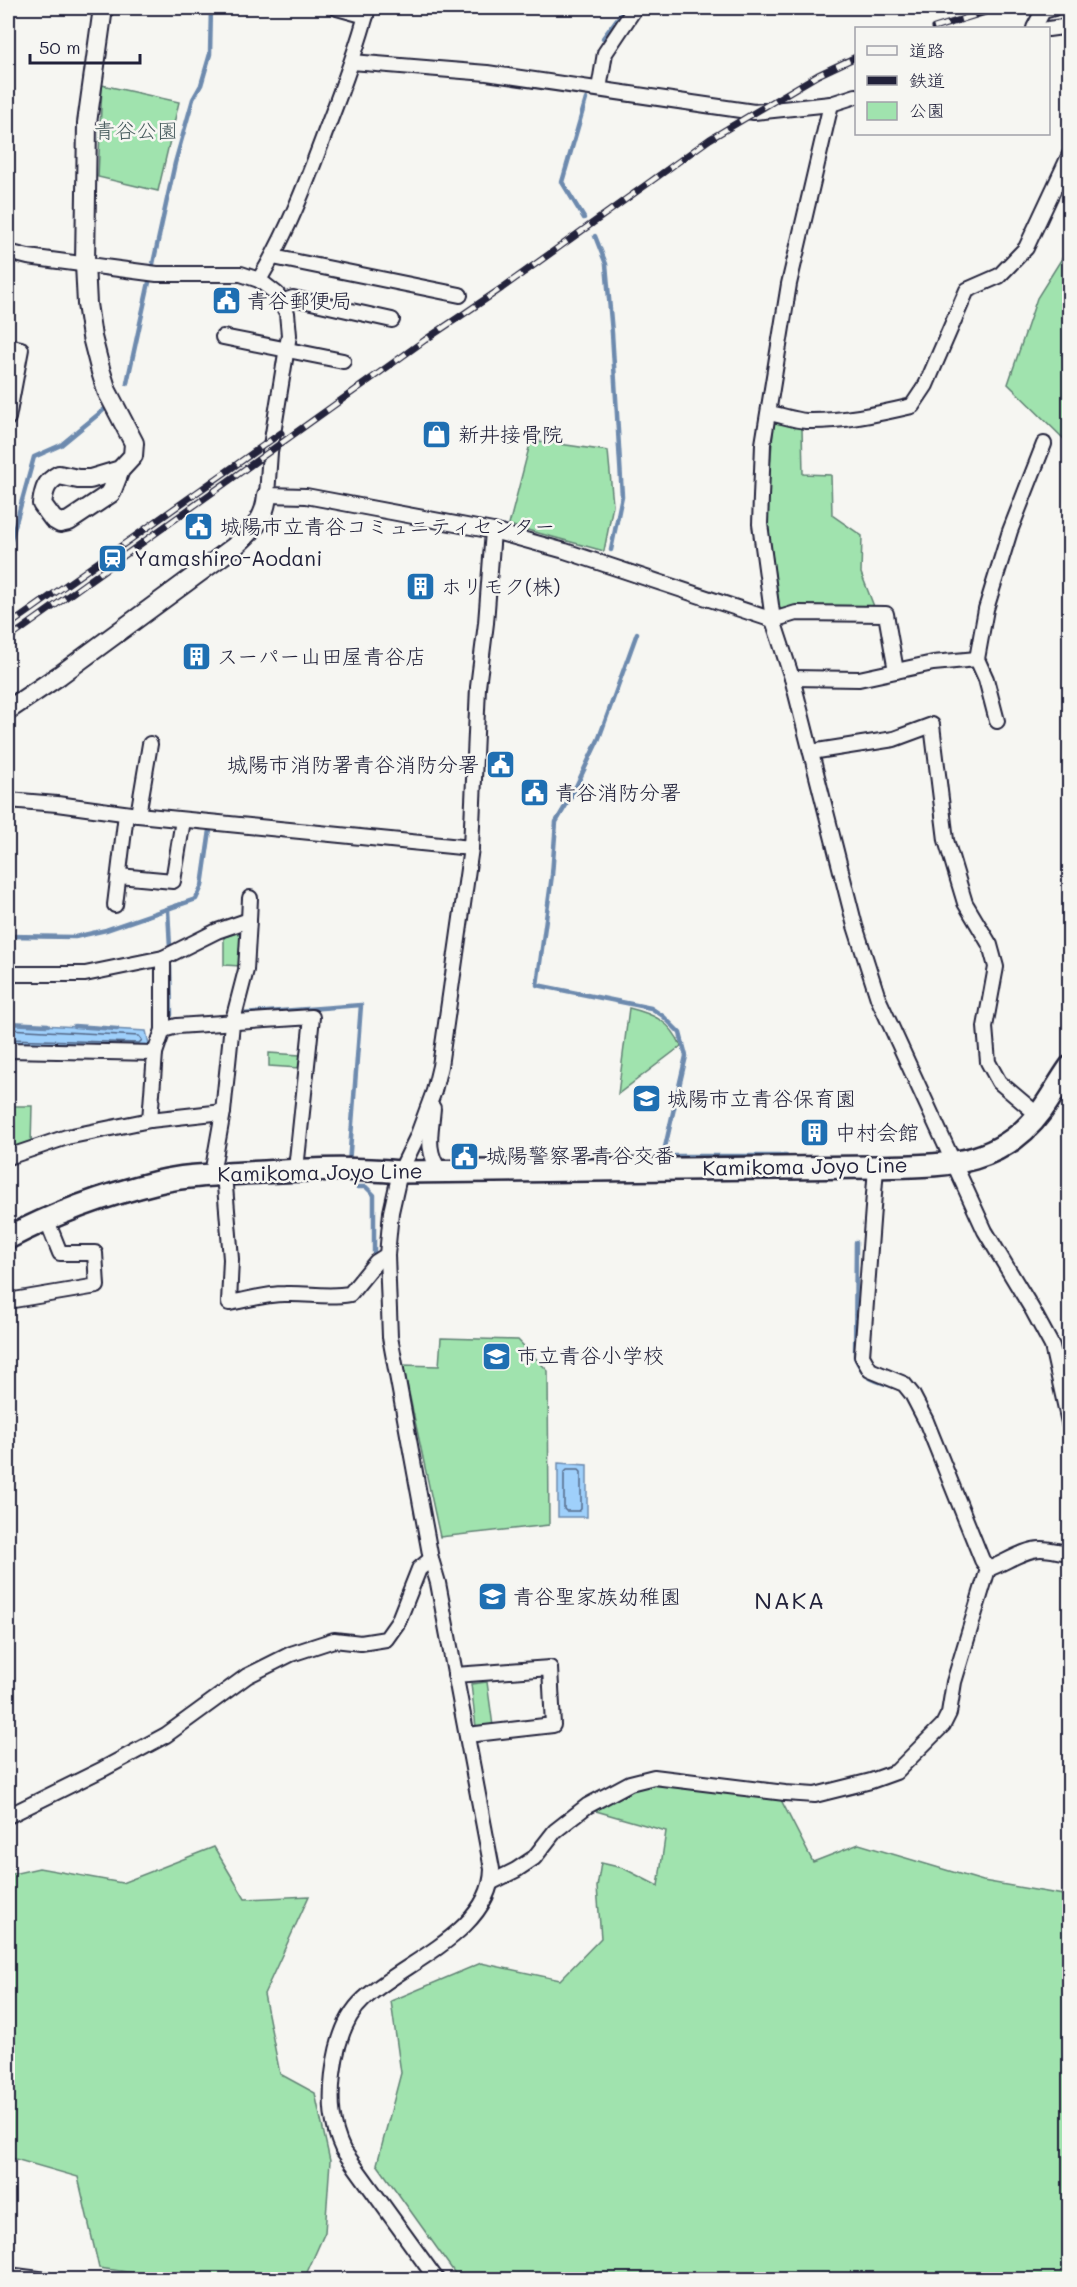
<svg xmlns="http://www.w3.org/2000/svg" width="1077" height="2287" font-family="Mali,'Klee One',sans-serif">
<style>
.green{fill:#a0e3ae;stroke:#618274;stroke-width:1.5}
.water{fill:#9fd0fb;stroke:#6d8aae;stroke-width:1.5}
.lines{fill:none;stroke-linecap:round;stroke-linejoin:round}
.shore{stroke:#546888;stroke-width:1.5}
.stream{stroke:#6d8aae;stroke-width:4.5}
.street-casing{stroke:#22223b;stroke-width:18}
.secondary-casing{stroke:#22223b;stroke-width:22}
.primary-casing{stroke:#22223b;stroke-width:26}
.street{stroke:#f6f6f2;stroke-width:14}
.secondary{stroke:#f6f6f2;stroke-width:18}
.primary{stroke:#f6f6f2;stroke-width:21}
.rail-casing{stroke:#22223b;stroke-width:7}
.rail{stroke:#f6f6f2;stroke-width:4.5;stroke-dasharray:14;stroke-linecap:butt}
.labels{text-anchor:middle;stroke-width:5;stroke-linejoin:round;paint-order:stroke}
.park-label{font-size:21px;fill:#485c5e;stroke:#f6f6f2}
.poi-label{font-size:21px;fill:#22223b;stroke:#f6f6f2;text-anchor:start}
.street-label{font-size:21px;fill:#22223b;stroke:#f6f6f2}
.quarter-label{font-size:24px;letter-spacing:1.5px;fill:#22223b;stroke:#f6f6f2}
</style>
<rect width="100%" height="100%" fill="#f6f6f2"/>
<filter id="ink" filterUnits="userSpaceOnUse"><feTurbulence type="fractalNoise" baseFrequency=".0167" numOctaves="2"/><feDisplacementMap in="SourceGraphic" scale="12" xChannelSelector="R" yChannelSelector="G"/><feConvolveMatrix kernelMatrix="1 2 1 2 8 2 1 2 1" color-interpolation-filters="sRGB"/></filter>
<g filter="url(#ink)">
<g class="green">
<polygon points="102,85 179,102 158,191 98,177"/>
<polygon points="1069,247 1070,444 1069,444 1008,384 1037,298"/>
<polygon points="774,422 802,428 803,474 831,475 832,515 862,536 861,573 875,609 780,612 766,510"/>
<polygon points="531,440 608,451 613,505 604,551 509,525"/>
<polygon points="237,933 242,938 241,966 224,965 224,937"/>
<path d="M629 1008C654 1014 671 1022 681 1046L618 1094Z"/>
<polygon points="269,1053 300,1055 299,1068 269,1066"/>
<polygon points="8,1106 32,1106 31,1145 8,1153"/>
<polygon points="441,1338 518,1340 548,1371 549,1525 440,1537 403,1365 439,1366"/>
<polygon points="487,1682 493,1726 476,1727 471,1684"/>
<polygon points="659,1782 780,1798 813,1862 859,1844 983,1881 1069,1896 1069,2279 459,2279 377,2164 401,2073 391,2001 481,1963 560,1980 601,1938 597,1887 601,1863 623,1868 658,1886 666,1831 589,1809 632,1788"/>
<polygon points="214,1847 245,1899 309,1896 264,1994 280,2074 315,2093 330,2161 325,2232 304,2279 137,2279 134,2273 99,2268 78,2177 8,2157 8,1875 39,1868 122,1883"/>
</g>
<g class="water">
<polygon points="8,1023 146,1031 149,1044 143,1049 8,1044"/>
<polygon points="558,1463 587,1465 587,1517 558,1517"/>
</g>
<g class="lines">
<g class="shore">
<polyline points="8,1029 139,1036 142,1040 139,1043 8,1039"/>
<polygon points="567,1470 579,1470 581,1472 581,1509 579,1511 566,1511 564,1509 564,1473"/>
</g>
<g class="stream">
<polyline points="603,38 625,8"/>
<polyline points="584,218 562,182 586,99"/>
<polyline points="595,236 606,264 612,333 622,496 611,550"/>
<polyline points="127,383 175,163 193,99 201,85 210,54 211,8"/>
<polyline points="8,563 10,544 34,457 61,445 106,408"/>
<polyline points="637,633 599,738 572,795 556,822 552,875 537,985 651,1008 663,1016 680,1033 686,1056 663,1156 786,1156"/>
<polyline points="168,909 170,948"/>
<polyline points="8,936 75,937 106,930 196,899 202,886 210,830"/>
<polyline points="170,966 171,1015"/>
<polyline points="242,1014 361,1005 349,1164"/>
<polyline points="8,1023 48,1025"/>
<polyline points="74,1026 117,1029"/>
<polyline points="357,1187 366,1187 374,1195 374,1253"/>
<path d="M856 1242 855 1357C866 1381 872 1380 896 1387"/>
</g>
<defs>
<g id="street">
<polyline points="337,8 366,16"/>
<polyline points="1034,28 1043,11 1054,8"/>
<polyline points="1048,29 1070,26"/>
<polyline points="352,62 487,73 754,112 831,104 856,96"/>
<polyline points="599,89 605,53 635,8"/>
<polyline points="831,104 789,284 763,444 760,524 773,620 792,678 855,926 878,998 985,1231 1032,1309 1052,1346 1070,1427"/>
<polyline points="8,252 28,257 157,274 241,274 259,280 277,294 287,313 289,335 270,452 267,495 306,496 493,531 565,551 773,620 796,613 886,614 896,671"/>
<polyline points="273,257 460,295"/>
<path d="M259 280C287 234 306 184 325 133 341 92 357 50 368 8"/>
<polyline points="281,302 293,298 392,320"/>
<polyline points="223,337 343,361"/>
<polyline points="8,346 21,349 8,418"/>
<path d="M769 413C781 415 794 420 806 421 841 422 878 414 912 406L926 385 967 290 999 276 1026 248 1070 154"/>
<polyline points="792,678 859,679 933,663 977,659"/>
<polyline points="997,721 986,679 977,659 986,609 1010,531 1044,444"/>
<polyline points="811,752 894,739 932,725 946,840 965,903 990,945 996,967 985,1027 988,1062 999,1082 1038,1115"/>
<polyline points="8,800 57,804 138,815 471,848"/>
<polyline points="138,815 150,744"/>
<polyline points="119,876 173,881 183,820"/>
<polyline points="115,905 126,814"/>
<polyline points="249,920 250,898"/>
<polyline points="8,974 85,974 163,958 217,931 249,920 246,970 232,1024 223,1112 212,1174"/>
<polyline points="163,1030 177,1026 312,1017 296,1169"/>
<polyline points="8,1050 155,1053"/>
<path d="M433 1108C431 1133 425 1150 440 1171"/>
<polyline points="150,1120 155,1053 163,1030 163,958"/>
<polyline points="8,1157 67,1137 150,1120 223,1112"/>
<polyline points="876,1167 862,1356 870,1370 904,1384 912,1394 926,1421 982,1560 988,1569"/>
<path d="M224 1174 231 1259 229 1303C247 1300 266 1294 285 1294 309 1293 326 1298 350 1294L376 1262 387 1255"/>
<polyline points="8,1301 97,1286 95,1253 60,1253 46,1218"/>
<path d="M988 1569C1005 1563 1024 1549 1041 1549 1050 1549 1060 1552 1070 1553"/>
<polyline points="455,1675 550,1668 553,1725 467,1735"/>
<polyline points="8,1816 103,1769 166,1735 247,1676 291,1654 334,1640 361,1643 386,1639 398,1622 419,1569 431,1559"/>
<polyline points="492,1882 516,1870 534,1858 555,1831 587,1806 630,1783 654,1777 785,1793 815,1795 871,1781 896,1772 943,1725 949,1713 954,1682 988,1569"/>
<polyline points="8,2275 47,2280"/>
<path d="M437 2280 343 2150C331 2125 330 2101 333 2074 336 2048 344 2017 364 1999 404 1962 491 1932 492 1869L438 1583 431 1559 390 1337 387 1255 391 1212 400 1172 417 1137 434 1091 440 1066 471 848 478 687 486 623 493 531"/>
</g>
<g id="secondary">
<path d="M103 8 87 123 85 264 87 304 92 337 101 372 107 391 134 443 133 456 120 470 90 479H78L59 475C46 482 44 489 42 504L53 519 60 523 69 521 111 493 120 470"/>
<path d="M8 710 60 675 234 547C252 530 265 521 267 495"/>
</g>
<path id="primary" d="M8 1238C55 1213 105 1195 158 1182 186 1175 216 1175 244 1173 297 1170 348 1167 400 1172L876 1167C941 1165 999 1169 1042 1110 1052 1096 1060 1081 1070 1067"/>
</defs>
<use href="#street" class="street-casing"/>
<use href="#secondary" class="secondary-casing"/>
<use href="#primary" class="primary-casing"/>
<use href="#street" class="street"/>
<use href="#secondary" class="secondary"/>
<use href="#primary" class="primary"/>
<defs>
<g id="rail">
<polyline points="934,28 999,8"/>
<polyline points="8,626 281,433"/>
<polyline points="8,639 425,340 502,288 710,139 818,75 856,57"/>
</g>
</defs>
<use href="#rail" class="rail-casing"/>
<use href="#rail" class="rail"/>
</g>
</g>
<defs>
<symbol id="civic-square" viewBox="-11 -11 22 22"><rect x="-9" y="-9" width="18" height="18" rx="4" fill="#1f6fb2" stroke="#f6f6f2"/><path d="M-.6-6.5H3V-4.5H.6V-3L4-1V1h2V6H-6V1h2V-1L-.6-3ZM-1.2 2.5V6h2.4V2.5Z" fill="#fff"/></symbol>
<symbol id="shop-square" viewBox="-11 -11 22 22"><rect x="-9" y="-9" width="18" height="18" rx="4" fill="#1f6fb2" stroke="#f6f6f2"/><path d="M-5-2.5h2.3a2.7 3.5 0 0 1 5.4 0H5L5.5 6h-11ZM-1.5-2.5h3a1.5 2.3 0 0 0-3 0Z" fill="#fff"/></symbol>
<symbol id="station-square" viewBox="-11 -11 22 22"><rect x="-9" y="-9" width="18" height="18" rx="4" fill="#1f6fb2" stroke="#f6f6f2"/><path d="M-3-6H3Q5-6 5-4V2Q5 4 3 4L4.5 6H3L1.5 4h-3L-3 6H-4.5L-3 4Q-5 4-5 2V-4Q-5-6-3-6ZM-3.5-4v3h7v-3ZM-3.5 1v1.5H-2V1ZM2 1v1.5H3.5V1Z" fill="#fff"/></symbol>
<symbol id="building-square" viewBox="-11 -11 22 22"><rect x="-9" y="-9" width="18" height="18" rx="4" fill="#1f6fb2" stroke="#f6f6f2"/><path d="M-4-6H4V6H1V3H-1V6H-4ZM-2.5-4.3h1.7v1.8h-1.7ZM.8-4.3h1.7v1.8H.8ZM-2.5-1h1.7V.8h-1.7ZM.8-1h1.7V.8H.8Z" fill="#fff"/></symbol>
<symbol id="school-square" viewBox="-11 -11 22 22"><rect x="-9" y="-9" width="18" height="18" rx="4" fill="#1f6fb2" stroke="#f6f6f2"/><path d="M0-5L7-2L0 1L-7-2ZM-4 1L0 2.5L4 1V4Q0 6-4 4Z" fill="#fff"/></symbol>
</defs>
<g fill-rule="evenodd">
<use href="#civic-square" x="210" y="284" width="33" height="33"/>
<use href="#shop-square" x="420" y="418" width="33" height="33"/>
<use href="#civic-square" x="182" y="510" width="33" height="33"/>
<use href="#station-square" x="96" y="542" width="33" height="33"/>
<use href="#building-square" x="404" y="570" width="33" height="33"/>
<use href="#building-square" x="180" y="640" width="33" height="33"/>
<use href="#civic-square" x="484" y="748" width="33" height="33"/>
<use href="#civic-square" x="518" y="776" width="33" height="33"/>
<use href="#school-square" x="630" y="1082" width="33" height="33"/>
<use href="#building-square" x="798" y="1116" width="33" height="33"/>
<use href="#civic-square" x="448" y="1140" width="33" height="33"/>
<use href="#school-square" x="480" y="1340" width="33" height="33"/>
<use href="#school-square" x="476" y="1580" width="33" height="33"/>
</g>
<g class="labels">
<g class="park-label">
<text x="136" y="138">青谷公園</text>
</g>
<g class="poi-label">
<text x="247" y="308">青谷郵便局</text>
<text x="458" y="442">新井接骨院</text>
<text x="220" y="534">城陽市立青谷コミュニティセンター</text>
<text x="134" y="566">Yamashiro-Aodani</text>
<text x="441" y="594">ホリモク(株)</text>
<text x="217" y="664">スーパー山田屋青谷店</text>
<text x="479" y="772" text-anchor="end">城陽市消防署青谷消防分署</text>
<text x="555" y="800">青谷消防分署</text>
<text x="667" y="1106">城陽市立青谷保育園</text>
<text x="835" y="1140">中村会館</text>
<text x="486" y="1163">城陽警察署青谷交番</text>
<text x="517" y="1363">市立青谷小学校</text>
<text x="513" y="1604">青谷聖家族幼稚園</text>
</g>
<g class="street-label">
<text transform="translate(805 1167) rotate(-1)" y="7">Kamikoma Joyo Line</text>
<text transform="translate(320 1173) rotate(-1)" y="7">Kamikoma Joyo Line</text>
</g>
<g class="quarter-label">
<text x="790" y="1609">NAKA</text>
</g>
</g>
<rect width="1077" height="2287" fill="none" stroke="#f6f6f2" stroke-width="30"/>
<rect x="15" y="15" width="1047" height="2257" fill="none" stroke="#22223b" stroke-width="2" filter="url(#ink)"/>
<rect x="855" y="27" width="195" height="108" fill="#f6f6f2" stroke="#a1a1a9" stroke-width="1.5"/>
<rect x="867" y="46" width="30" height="9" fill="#f6f6f2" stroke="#a1a1a9" stroke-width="1.5"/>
<text x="909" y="57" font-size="18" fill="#22223b">道路</text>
<rect x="867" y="76" width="30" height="9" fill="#22223b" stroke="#a1a1a9" stroke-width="1.5"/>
<text x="909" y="87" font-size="18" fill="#22223b">鉄道</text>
<rect x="867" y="102" width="30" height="18" fill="#a0e3ae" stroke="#a1a1a9" stroke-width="1.5"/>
<text x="909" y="117" font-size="18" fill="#22223b">公園</text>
<path d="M30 54v9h110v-9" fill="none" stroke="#22223b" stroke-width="3"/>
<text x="39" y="54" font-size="18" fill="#22223b" stroke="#f6f6f2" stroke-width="4.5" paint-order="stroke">50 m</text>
</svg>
